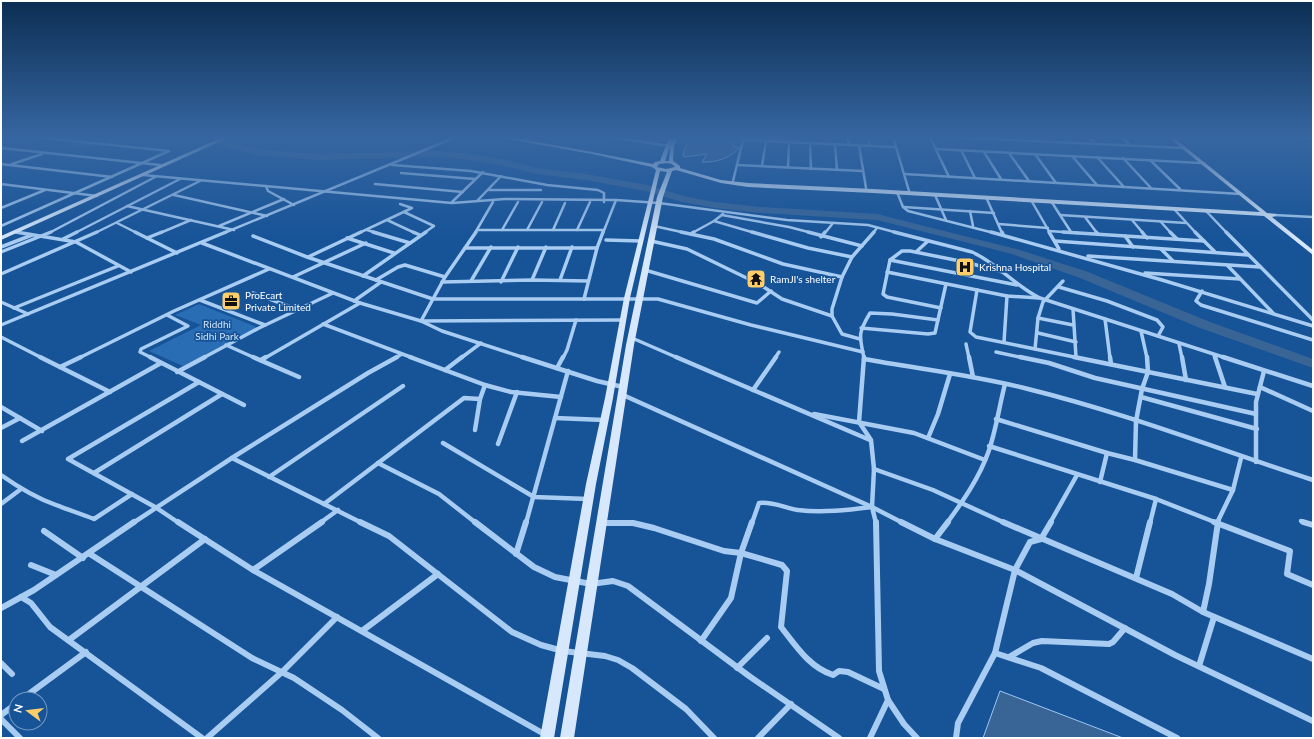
<svg xmlns="http://www.w3.org/2000/svg" width="1314" height="739" font-family="Lato,sans-serif">
<style>
.green{fill:#296db5}
.water{fill:#396596;stroke:#9bc7f4}
.lines{fill:none;stroke-linecap:round;stroke-linejoin:round}
.river{fill:#396596;fill-rule:evenodd}
.street-far3{stroke:#a8ccf2;stroke-width:2.5}
.street-far2{stroke:#a8ccf2;stroke-width:3.5}
.street-far1{stroke:#a8ccf2;stroke-width:4.5}
.street{stroke:#a8ccf2;stroke-width:6}
.secondary{fill:#d7e8fc;fill-rule:evenodd}
.labels{text-anchor:middle;stroke-width:3.5;stroke-linejoin:round;paint-order:stroke}
.poi-label{font-size:10px;fill:#fff;stroke:#165397;text-anchor:start}
.park-label{font-size:10px;fill:#d0e5fc;stroke:#165397}
</style>
<rect width="100%" height="100%" fill="#165397"/>
<polygon class="green" points="199,304 259,328 183,366 149,351 201,325 175,315"/>
<g class="water">
<path d="M697 137H800L799 141 744 138 734 144 733 146 739 148C730 158 715 163 702 162L707 154 684 157 683 154C686 146 688 139 697 137Z"/>
<polygon points="1000,691 1123,738 983,738"/>
</g>
<g class="lines">
<polygon class="river" points="76,137 85,137 82,142 145,137 215,137 255,149 315,154 435,151 463,153 501,159 537,168 586,174 647,185 688,197 715,202 760,207 877,214 1020,250 1088,272 1210,322 1313,359 1313,368 1200,328 1080,278 1012,254 877,220 760,213 715,208 682,202 645,191 586,180 537,174 501,165 463,159 435,157 315,160 254,155 211,142 183,144 145,143 72,147 71,145"/>
<g class="street-far3">
<polyline points="611,137 670,146"/>
<polyline points="847,137 849,144"/>
<polyline points="868,137 870,145"/>
<polyline points="893,137 909,191"/>
<polyline points="930,137 949,177"/>
<polyline points="945,137 1184,148"/>
<polyline points="1090,137 1095,144"/>
<polyline points="1121,137 1131,146"/>
<polyline points="1299,137 1313,138"/>
<polyline points="526,139 528,137"/>
<polyline points="810,143 811,169"/>
<polyline points="835,144 837,170"/>
<polyline points="859,145 866,188"/>
<polyline points="1,148 160,165"/>
<polyline points="936,149 1201,163"/>
<polyline points="961,150 975,178"/>
<polyline points="984,152 1001,179"/>
<polyline points="1009,153 1029,181"/>
<polyline points="1035,154 1056,183"/>
<polyline points="1072,156 1097,185"/>
<polyline points="1097,157 1124,187"/>
<polyline points="1123,158 1151,188"/>
<polyline points="1150,160 1180,189"/>
<polyline points="1,164 112,177"/>
<polyline points="12,164 42,154"/>
<polyline points="392,165 471,171 547,185 598,190 604,193 604,202"/>
<polyline points="737,165 863,171"/>
<polyline points="762,166 766,141"/>
<polyline points="788,167 789,142"/>
<polyline points="401,173 475,179"/>
<polyline points="905,174 1241,194"/>
<polyline points="143,175 452,203 505,199 616,200 659,203 787,220 868,225 898,233"/>
<polyline points="733,181 743,140 895,147"/>
<polyline points="1,184 97,196"/>
<polyline points="375,184 463,192"/>
<polyline points="266,186 268,191 294,205"/>
<polyline points="489,190 541,190"/>
<polyline points="897,192 903,207 908,211 994,233"/>
<polyline points="174,195 267,216"/>
<polyline points="935,195 946,220"/>
<polyline points="986,197 1002,233"/>
<polyline points="1031,200 1050,233"/>
<polyline points="477,201 501,176"/>
<polyline points="1051,201 1071,232"/>
<polyline points="452,202 483,172"/>
<polyline points="127,206 234,230"/>
<polyline points="904,207 994,213"/>
<polyline points="1,208 45,190"/>
<polyline points="1174,209 1196,233"/>
<polyline points="970,211 973,226"/>
<polyline points="1206,211 1227,233"/>
<polyline points="404,212 434,226 424,233"/>
<polyline points="722,215 789,227 812,233"/>
<polyline points="1060,215 1186,223"/>
<polyline points="1274,215 1313,217"/>
<polyline points="1085,217 1097,233"/>
<polyline points="387,220 415,233"/>
<polyline points="1132,220 1143,233"/>
<polyline points="714,221 755,233"/>
<polyline points="1160,221 1171,233"/>
<polyline points="117,223 137,233"/>
<polyline points="999,224 1048,228"/>
<polyline points="1,226 169,151 35,137"/>
<polyline points="219,226 284,199"/>
<polyline points="654,226 686,233"/>
<polyline points="367,230 377,233"/>
<polyline points="477,230 604,230"/>
<polyline points="502,230 518,202"/>
<polyline points="527,230 542,202"/>
<polyline points="553,230 565,203"/>
<polyline points="577,230 590,202"/>
<polyline points="1049,231 1078,233"/>
<polyline points="16,232 21,233"/>
<polyline points="49,233 157,176"/>
<polyline points="75,233 180,179"/>
<polyline points="95,233 200,181"/>
<polyline points="160,233 191,220"/>
<polyline points="224,233 456,137"/>
<polyline points="359,233 412,208 400,204"/>
<polyline points="475,233 493,202"/>
<polyline points="603,233 616,200"/>
<polyline points="692,233 714,221 723,214"/>
<polyline points="825,233 833,223"/>
<polyline points="873,233 877,228"/>
</g>
<g class="street-far2">
<polyline points="16,232 76,242 131,272"/>
<polyline points="135,232 177,253"/>
<polyline points="373,232 410,243"/>
<polyline points="413,232 420,235"/>
<polyline points="476,232 445,277 421,321 624,320"/>
<polyline points="681,232 714,239 783,264 842,277"/>
<polyline points="752,232 808,248 852,257"/>
<polyline points="808,232 862,246"/>
<path d="M894 232 972 252C997 263 1015 286 1040 298L1226 358"/>
<polyline points="991,232 1162,280 1313,326"/>
<polyline points="1002,232 1003,234"/>
<polyline points="1049,232 1059,249"/>
<polyline points="1063,232 1204,241"/>
<polyline points="1096,232 1098,234"/>
<polyline points="1142,232 1147,238"/>
<polyline points="1170,232 1177,239"/>
<polyline points="1195,232 1215,252"/>
<polyline points="1226,232 1313,320"/>
<polyline points="692,233 694,232"/>
<polyline points="253,236 307,257 433,299 658,299 751,325 863,352"/>
<polyline points="1125,236 1133,247"/>
<polyline points="821,237 825,232"/>
<polyline points="147,238 162,232"/>
<polyline points="347,238 394,253"/>
<polyline points="63,239 77,232"/>
<polyline points="606,240 641,241 641,243"/>
<polyline points="651,241 687,249 759,284 782,299 832,316"/>
<polyline points="1055,241 1248,255"/>
<polyline points="202,243 360,303 421,321 442,331 525,358"/>
<polyline points="1,247 32,235"/>
<polyline points="465,248 597,248"/>
<polyline points="1161,249 1173,261"/>
<polyline points="1,252 51,232"/>
<polyline points="916,252 928,241"/>
<polyline points="1088,256 1260,267"/>
<polyline points="308,257 361,232"/>
<polyline points="890,260 1017,285"/>
<polyline points="1228,266 1273,313"/>
<polyline points="645,270 757,303 771,291"/>
<polyline points="887,272 1007,296 1039,298"/>
<polyline points="1145,273 1240,279"/>
<polyline points="1,274 97,232"/>
<polyline points="363,276 426,232"/>
<polyline points="293,277 366,243"/>
<polyline points="376,280 398,267 405,265 445,277"/>
<polyline points="532,280 546,247"/>
<polyline points="560,280 572,247"/>
<polyline points="471,281 491,247"/>
<polyline points="442,282 532,280 588,281"/>
<polyline points="501,282 518,247"/>
<polyline points="1059,287 1107,301 1157,320 1163,327 1158,336"/>
<polyline points="977,290 970,332 976,337 1079,358"/>
<polyline points="1202,291 1196,301 1201,305 1313,340"/>
<polyline points="253,293 299,310"/>
<polyline points="584,299 597,248 603,232"/>
<polyline points="200,300 265,325"/>
<polyline points="354,301 381,282"/>
<polyline points="1,302 28,314"/>
<polyline points="14,308 118,266"/>
<polyline points="941,308 887,297 883,294 890,260 902,251 910,251 965,262 1003,272"/>
<polyline points="1073,309 1076,357"/>
<polyline points="1038,318 1073,325"/>
<polyline points="1105,319 1110,358"/>
<polyline points="323,324 413,358"/>
<polyline points="1,325 226,232"/>
<polyline points="861,328 928,334 935,333 946,284"/>
<polyline points="1141,331 1147,358"/>
<polyline points="1038,333 1076,342"/>
<polyline points="1,337 42,358"/>
<polyline points="632,338 678,358"/>
<polyline points="860,339 842,334 832,316 832,309 842,277 852,257 874,232"/>
<polyline points="1004,342 1007,296"/>
<polyline points="966,344 969,358"/>
<polyline points="1179,344 1182,358"/>
<polyline points="226,345 255,358"/>
<polyline points="1035,349 1038,318 1043,302 1063,281"/>
<polyline points="996,352 1024,358"/>
<polyline points="1214,355 1215,358"/>
<polyline points="79,358 174,311 269,269"/>
<polyline points="152,358 140,352 141,349 188,326 167,315"/>
<polyline points="203,358 259,328 333,293"/>
<polyline points="265,358 360,303"/>
<polyline points="395,358 402,354"/>
<polyline points="461,358 481,343"/>
<polyline points="563,358 567,350 576,320"/>
<polyline points="775,358 779,352"/>
<path d="M864 358C859 335 858 333 870 313L892 314 938 320"/>
</g>
<g class="street-far1">
<polyline points="40,357 110,392"/>
<polyline points="150,357 244,405"/>
<polyline points="253,357 299,377"/>
<polyline points="410,357 485,385 511,392 561,397"/>
<polyline points="522,357 597,381 623,387"/>
<polyline points="676,357 870,440"/>
<polyline points="864,357 859,422 871,440 874,469 872,507 876,523"/>
<polyline points="969,357 973,377"/>
<polyline points="1020,357 1049,363 1095,378 1256,414"/>
<polyline points="1074,357 1257,394"/>
<polyline points="1110,357 1111,364"/>
<polyline points="1182,357 1186,380"/>
<polyline points="1215,357 1225,387"/>
<polyline points="1223,357 1313,386"/>
<path d="M864 359C919 369 974 375 1028 389 1125 413 1218 449 1313 480"/>
<polyline points="261,360 266,357"/>
<polyline points="60,367 81,357"/>
<polyline points="557,368 563,357"/>
<polyline points="445,370 462,357"/>
<polyline points="177,372 205,357"/>
<polyline points="1260,387 1313,411"/>
<polyline points="753,390 776,357"/>
<polyline points="623,395 872,507 903,523"/>
<polyline points="1141,397 1257,429"/>
<polyline points="1,407 42,431"/>
<polyline points="814,414 914,433 985,460"/>
<polyline points="555,418 604,420"/>
<polyline points="996,419 1107,453 1135,460 1136,421 1142,389 1148,372 1147,357"/>
<polyline points="1,428 20,418"/>
<polyline points="475,430 480,399 485,385"/>
<polyline points="928,438 938,414 950,374"/>
<polyline points="22,441 161,363"/>
<polyline points="443,443 534,497 588,499"/>
<polyline points="498,444 517,392"/>
<polyline points="989,446 1156,499 1217,523"/>
<polyline points="232,458 362,523"/>
<polyline points="1135,460 1233,490"/>
<polyline points="1256,462 1256,402 1264,371"/>
<polyline points="378,463 439,494 476,523"/>
<polyline points="874,469 933,490 1005,523"/>
<polyline points="94,473 222,394"/>
<path d="M1 475C18 487 36 498 56 505 69 510 81 514 94 519L132 494"/>
<polyline points="269,477 403,386"/>
<polyline points="1100,482 1107,453"/>
<polyline points="1,504 21,489"/>
<polyline points="324,504 464,398 480,399"/>
<polyline points="1301,521 1306,523"/>
<polyline points="133,523 235,456 368,373 397,357"/>
<polyline points="179,523 155,507 68,459 199,382"/>
<polyline points="320,523 338,510"/>
<polyline points="526,523 568,371"/>
<path d="M752 523 759 503C772 501 785 508 798 510 822 513 848 510 872 507"/>
<path d="M947 523C963 501 979 478 988 453 996 431 999 407 1005 384"/>
<polyline points="1050,523 1077,475"/>
<polyline points="1150,523 1156,499"/>
<polyline points="1217,523 1233,490 1241,458"/>
</g>
<g class="street">
<polyline points="178,522 253,570 546,735"/>
<polyline points="360,522 389,536 512,632 541,645 563,651 605,656 618,660 632,668 686,709 714,738"/>
<polyline points="475,522 534,567 555,577 591,584 613,581 628,586 749,676 839,738"/>
<polyline points="876,522 879,671 888,700 904,724 917,738"/>
<polyline points="901,522 935,539 1015,570 1175,655 1313,721"/>
<polyline points="1003,522 1172,594 1203,612 1313,659"/>
<polyline points="1214,522 1290,551 1287,574 1313,585"/>
<polyline points="1303,522 1313,525"/>
<path d="M601 523H633L654 528 724 551 741 553 782 565 787 571 781 627C796 646 809 667 833 675L839 671 848 672 884 689"/>
<polyline points="44,531 83,558"/>
<polyline points="935,539 948,522"/>
<polyline points="90,554 252,658 294,678 342,710 378,738"/>
<polyline points="516,554 526,522"/>
<polyline points="31,565 56,575"/>
<polyline points="253,570 322,522"/>
<polyline points="1136,578 1150,522"/>
<polyline points="21,597 31,603 50,627 202,738"/>
<polyline points="1,608 34,590 134,522"/>
<polyline points="1203,612 1209,584 1218,522"/>
<polyline points="362,631 438,574"/>
<polyline points="69,640 205,539"/>
<polyline points="701,641 731,598 741,553 752,522"/>
<polyline points="995,653 1015,570 1030,542 1041,539 1051,522"/>
<polyline points="1009,657 1033,643 1042,641 1109,644 1113,642 1125,628"/>
<polyline points="1,663 12,674"/>
<polyline points="1199,666 1214,617"/>
<polyline points="737,668 767,638"/>
<polyline points="22,699 86,652"/>
<polyline points="1,715 16,704"/>
<polyline points="1,719 20,738"/>
<polyline points="207,738 282,672 337,617"/>
<polyline points="758,738 791,704"/>
<polyline points="870,738 888,700"/>
<polyline points="956,738 958,723 995,653 1041,668 1177,738"/>
</g>
<g class="secondary">
<polygon points="223,137 230,137 1,240 1,236"/>
<path d="M497 137H510L592 152 653 164 655 162 660 161 669 137H673L665 161H669L670 147 674 137H678L674 147 673 161 680 166V168L721 180 748 183 873 189 1260 212 1168 137H1173L1267 213 1276 214V216L1272 217 1313 250V255L1264 216 873 193 748 187 721 183 676 170 672 171 663 197 634 345 574 738H560L626 345 657 197 667 172 660 171 630 298 613 398 596 484 554 738H540L586 484 605 398 624 298 656 170 652 167 592 154ZM667 163 672 164 675 167 666 169 657 167 659 164Z"/>
</g>
</g>
<linearGradient id="sky" x2="0" y2="1"><stop stop-color="#0c2e53"/><stop offset="0.57" stop-color="#3666a1"/><stop offset="1" stop-color="#3666a1" stop-opacity="0"/></linearGradient>
<rect width="1314" height="241" fill="url(#sky)"/>
<defs>
<symbol id="hospital-square" viewBox="-11 -11 22 22"><rect x="-9" y="-9" width="18" height="18" rx="4" fill="#ffce69" stroke="#165397"/><path d="M-5-5h3v3.5h4V-5h3V5h-3V1.5h-4V5h-3Z" fill="#111"/></symbol>
<symbol id="temple-square" viewBox="-11 -11 22 22"><rect x="-9" y="-9" width="18" height="18" rx="4" fill="#ffce69" stroke="#165397"/><path d="M0-6L5-2H3V0L6.5 2.5H4V6H1.5V3h-3V6H-4V2.5H-6.5L-3 0V-2H-5Z" fill="#111"/></symbol>
<symbol id="office-square" viewBox="-11 -11 22 22"><rect x="-9" y="-9" width="18" height="18" rx="4" fill="#ffce69" stroke="#165397"/><path d="M-6-3h4V-5.5h4V-3h4V5H-6ZM-1-4.5V-3h2v-1.5ZM-6 0V1H6V0Z" fill="#111"/></symbol>
</defs>
<g fill-rule="evenodd">
<use href="#hospital-square" x="954" y="256" width="22" height="22"/>
<use href="#temple-square" x="745" y="268" width="22" height="22"/>
<use href="#office-square" x="220" y="290" width="22" height="22"/>
</g>
<g class="labels">
<g class="poi-label">
<text x="979" y="271">Krishna Hospital</text>
<text x="770" y="283">RamJI's shelter</text>
<text x="245" y="299">ProEcart<tspan x="245" dy="12">Private Limited</tspan></text>
</g>
<g class="park-label">
<text x="217" y="328">Riddhi<tspan x="217" dy="12">Sidhi Park</tspan></text>
</g>
</g>
<rect width="1314" height="739" fill="none" stroke="#ffffff" stroke-width="4"/>
<g transform="translate(28 711) rotate(285)"><circle r="19" fill="#165397" stroke="#7398c1"/>
<path d="M0-3L7 15L0 10L-7 15Z" fill="#ffce69"/>
<text y="-6" font-size="11" font-weight="bold" text-anchor="middle" fill="#ffffff">N</text>
</g>
</svg>
